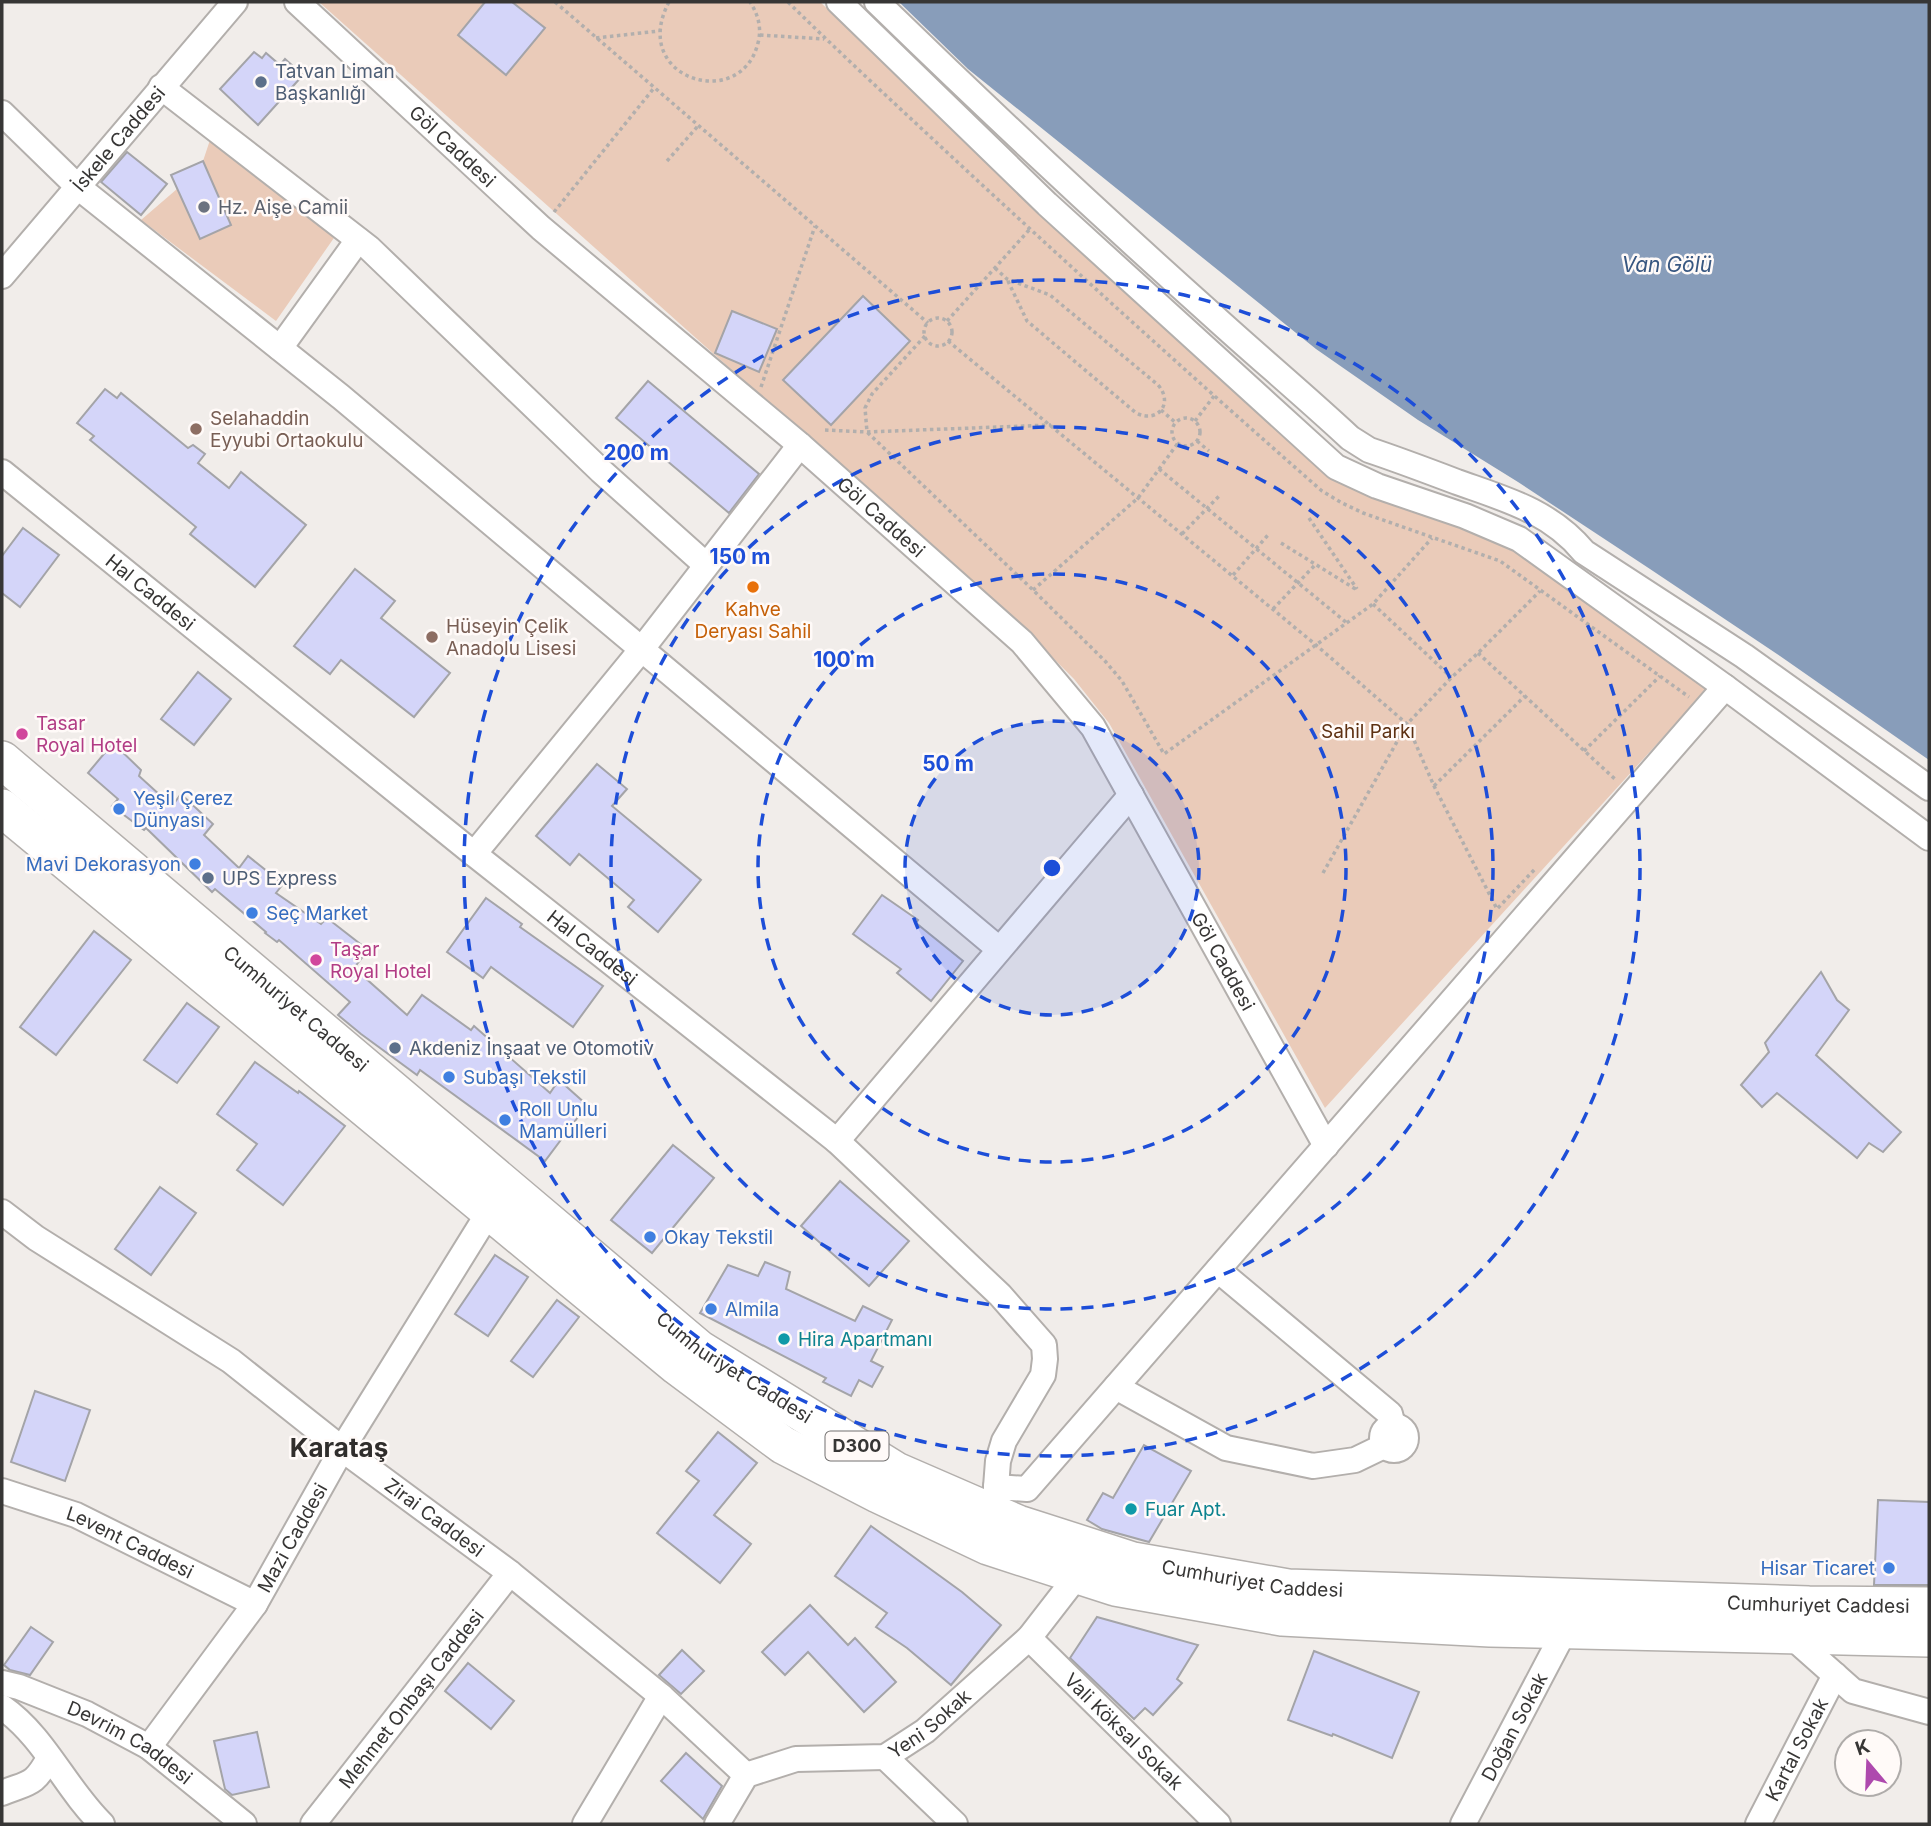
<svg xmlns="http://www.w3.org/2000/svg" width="1931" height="1826" font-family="Inter,sans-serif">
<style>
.green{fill:#eacbb9}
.water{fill:#889dba}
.building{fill:#d4d5f9;stroke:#a4a4a8;stroke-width:2}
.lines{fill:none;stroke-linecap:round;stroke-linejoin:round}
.minor-casing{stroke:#b3afac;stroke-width:28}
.highway-casing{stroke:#b3afac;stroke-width:40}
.path{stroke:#b2afad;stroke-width:3.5;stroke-dasharray:3.5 3.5;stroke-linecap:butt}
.minor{stroke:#fff;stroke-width:24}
.highway{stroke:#fff;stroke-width:37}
.ring{fill:none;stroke:#1d4ed8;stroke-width:3.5;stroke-dasharray:12 9}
.service-dot{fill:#5c6f8a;stroke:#fffaf8;stroke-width:2.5}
.worship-dot{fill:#6b7280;stroke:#fffaf8;stroke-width:2.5}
.education-dot{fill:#8d6e63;stroke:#fffaf8;stroke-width:2.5}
.food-dot{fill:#e8710a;stroke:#fffaf8;stroke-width:2.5}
.hotel-dot{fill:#d1479c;stroke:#fffaf8;stroke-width:2.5}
.shop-dot{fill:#3f7fe0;stroke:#fffaf8;stroke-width:2.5}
.culture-dot{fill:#0f9aa8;stroke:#fffaf8;stroke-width:2.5}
.labels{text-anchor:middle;stroke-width:5;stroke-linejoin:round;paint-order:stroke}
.shield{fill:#fffaf8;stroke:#737170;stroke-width:2}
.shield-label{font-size:18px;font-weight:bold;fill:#373635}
.service-label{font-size:19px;fill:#4e5e75;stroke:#fffaf8;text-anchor:start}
.street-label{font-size:19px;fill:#373635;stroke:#fffaf8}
.worship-label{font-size:19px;fill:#5b616d;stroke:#fffaf8;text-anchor:start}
.education-label{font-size:19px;fill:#785e54;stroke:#fffaf8;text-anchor:start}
.food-label{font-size:19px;fill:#c56008;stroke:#fffaf8}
.hotel-label{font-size:19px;fill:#b23c85;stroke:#fffaf8;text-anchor:start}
.park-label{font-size:19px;fill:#5d3012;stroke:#fffaf8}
.shop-label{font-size:19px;fill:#366cbe;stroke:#fffaf8;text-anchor:start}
.culture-label{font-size:19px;fill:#0d838f;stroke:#fffaf8;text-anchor:start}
.water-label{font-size:21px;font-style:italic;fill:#385781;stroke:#fffaf8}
.district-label{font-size:26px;font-weight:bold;fill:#302d2b;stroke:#fffaf8}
.centre{fill:#1d4ed8;stroke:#fffaf8;stroke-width:3.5}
.ring-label{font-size:21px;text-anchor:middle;font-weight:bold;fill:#1d4ed8;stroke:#fffaf8;stroke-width:5;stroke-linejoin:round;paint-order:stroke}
</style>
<rect width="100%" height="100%" fill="#f1edea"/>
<g class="green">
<polygon points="319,2 820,2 1339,483 1508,546 1708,688 1325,1108 1109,723 1074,679 1037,642"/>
<polygon points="210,140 336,235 276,321 141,220 177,189 200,239 231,225 203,161"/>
</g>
<polygon class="water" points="899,2 1929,2 1929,760 1780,656 1650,569 1518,482 1418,420 1316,349 968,69"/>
<g class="building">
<polygon points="485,2 512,2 545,28 506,75 458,35"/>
<polygon points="254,52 262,58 266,53 280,65 285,59 303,75 258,125 220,89"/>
<polygon points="127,152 167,184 141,215 101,182"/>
<polygon points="203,161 231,225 200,239 171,175"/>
<polygon points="863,296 910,341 831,425 783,380"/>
<polygon points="732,311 777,329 759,372 715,353"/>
<polygon points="648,381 759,474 729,513 616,418"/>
<polygon points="105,389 117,398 121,393 188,448 193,445 205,454 198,463 229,488 241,472 306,525 255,587 190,534 196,527 90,440 94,436 77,423"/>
<polygon points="23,528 59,555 20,607 2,593 2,556"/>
<polygon points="355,569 395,601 381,618 450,673 414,717 341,660 330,674 294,646"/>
<polygon points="198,672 231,699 194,745 161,719"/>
<polygon points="113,743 141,770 139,776 172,806 181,794 213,824 204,835 239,868 248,856 283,884 276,893 321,924 327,918 368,950 354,968 407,1015 422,995 471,1030 474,1026 550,1093 559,1080 587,1105 545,1161 420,1070 417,1075 361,1034 338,1015 350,1002 279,940 277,942 265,933 266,932 215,889 212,892 146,828 144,830 112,806 118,799 88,773"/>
<polygon points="597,764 627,789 612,806 701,880 658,932 628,907 634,900 579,854 570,865 536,836"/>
<polygon points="882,895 918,920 916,923 963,961 931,1001 897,973 901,969 853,934"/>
<polygon points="486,898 522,924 520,927 603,986 573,1027 491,967 483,978 447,952"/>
<polygon points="94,931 131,960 56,1055 20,1027"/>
<polygon points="1821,972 1837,1000 1849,1010 1816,1055 1901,1132 1883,1152 1869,1143 1857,1158 1777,1093 1762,1107 1741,1085 1769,1052 1765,1043"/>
<polygon points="187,1003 219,1027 177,1083 144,1060"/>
<polygon points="255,1062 298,1093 299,1091 345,1126 283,1205 237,1170 257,1144 217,1114"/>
<polygon points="673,1145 714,1178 652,1253 611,1220"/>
<polygon points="840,1181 909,1241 869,1286 801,1226"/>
<polygon points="160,1187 196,1213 151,1275 115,1249"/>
<polygon points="495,1255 528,1277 488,1336 455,1314"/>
<polygon points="765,1262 790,1272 786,1289 855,1321 863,1306 892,1320 871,1361 883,1367 872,1387 859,1380 851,1396 823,1382 826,1378 700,1313 728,1265 758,1276"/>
<polygon points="557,1300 579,1317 533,1377 511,1361"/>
<polygon points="35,1391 90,1410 65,1481 11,1462"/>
<polygon points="718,1432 757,1463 714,1515 751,1544 720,1583 657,1533 699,1481 686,1471"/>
<polygon points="1144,1445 1191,1471 1149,1542 1102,1529 1087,1520 1103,1493 1113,1498"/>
<polygon points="1878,1500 1929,1502 1929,1585 1874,1585"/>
<polygon points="871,1526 962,1592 1001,1625 951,1685 907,1648 876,1627 887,1613 835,1576"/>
<polygon points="810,1605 848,1645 855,1638 896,1682 864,1712 808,1652 785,1675 762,1652"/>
<polygon points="1097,1617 1198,1645 1177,1679 1182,1683 1153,1715 1145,1708 1134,1719 1070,1658"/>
<polygon points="31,1627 53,1642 30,1675 10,1670 4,1665"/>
<polygon points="682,1650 704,1671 681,1694 659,1675"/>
<polygon points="1314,1651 1419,1692 1392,1758 1333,1734 1332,1736 1288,1720"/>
<polygon points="468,1663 514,1701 491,1729 445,1691"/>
<polygon points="257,1732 269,1787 232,1795 225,1789 214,1741"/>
<polygon points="686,1753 722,1786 703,1819 661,1781"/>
</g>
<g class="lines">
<defs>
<g id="minor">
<path id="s1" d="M297 2 541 228 800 445 1022 642 1093 727 1326 1146"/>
<polyline points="839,2 1047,204 1336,467 1377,486 1465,516 1519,539 1725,687 1929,838"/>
<path d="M877 2C986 108 1097 212 1211 314 1257 356 1305 396 1350 438L1369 450C1399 460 1428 471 1457 482 1505 499 1550 511 1584 552L1744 656 1929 788"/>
<polyline points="161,87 369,248 601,471 706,565"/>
<polyline points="2,113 78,187 341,397 999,949"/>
<path id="s2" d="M2 276 235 2"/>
<polyline points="280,348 358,240"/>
<path id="s3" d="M2 472 474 854 837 1141 1000 1295 1044 1345 1045 1359 1043 1375 1004 1441 998 1461 996 1487"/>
<polyline points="474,854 641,650 800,445"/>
<polyline points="837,1141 1131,795"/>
<path id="s4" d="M2 1212 36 1238 231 1361 342 1449 510 1573 661 1696 746 1775"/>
<polyline points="1218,1270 1390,1414 1393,1426"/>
<polyline points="1116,1387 1226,1448 1313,1466 1355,1460 1384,1446"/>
<circle cx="1394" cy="1438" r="12"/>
<path id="s5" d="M2 1491 76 1515 255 1604"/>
<polyline points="996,1501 996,1487 1027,1489 1725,687"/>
<polyline points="1791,1636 1853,1691 1929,1712"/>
<path id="s6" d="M1029 1638 1218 1824"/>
<path id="s7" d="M2 1683 19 1687 87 1714 149 1747 244 1824"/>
<path d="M2 1707C45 1737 65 1788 102 1824"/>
<path id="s8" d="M149 1747 255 1604 342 1449 489 1212"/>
<polyline points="885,1757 955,1824"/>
<path d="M2 1793C29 1782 34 1786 49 1758"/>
<path id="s9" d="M313 1824 510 1573"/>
<polyline points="585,1824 661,1696"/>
<path id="s10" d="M717 1824 746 1775 796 1759 885 1757 925 1731 1029 1638 1077 1576"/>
<path id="s11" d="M1463 1824 1565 1630"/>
<path id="s12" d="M1758 1824 1835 1675"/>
</g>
<g id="highway">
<path id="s13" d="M2 760 699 1349 896 1471 1018 1524 1133 1561 1288 1588 1809 1605 1929 1606"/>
<polyline points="2,808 677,1366 783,1445 878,1494 988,1546 1115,1587 1282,1617 1490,1628 1929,1638"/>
</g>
</defs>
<use href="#minor" class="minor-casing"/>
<use href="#highway" class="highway-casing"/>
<g class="path">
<polyline points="555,2 928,323"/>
<path d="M669 2C628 79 741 113 758 43 762 28 758 14 750 2"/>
<path d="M788 2C846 59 906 114 966 170 1083 278 1202 386 1322 491L1342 503 1363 513 1500 561 1689 697"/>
<polyline points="760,35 824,39"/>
<polyline points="596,38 659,31"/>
<polyline points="667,161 698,126"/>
<polyline points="554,212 654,88"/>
<path d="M995 268 1007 279 1050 295 1158 385C1174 403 1158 424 1136 413L1027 321 1007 279"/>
<circle cx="938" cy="332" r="14"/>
<polyline points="947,321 1030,229"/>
<polyline points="925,336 872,394 865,408 867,432 1033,590 1105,661 1122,681 1164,754 1373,604 1432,538"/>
<polyline points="948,341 1316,645 1407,724 1434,786 1497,909 1535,869"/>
<polyline points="761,387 815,226"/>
<polyline points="1161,410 1176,423"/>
<circle cx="1186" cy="432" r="14"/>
<polyline points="1195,421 1214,396"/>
<polyline points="825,430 867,432 1051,425"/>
<polyline points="1197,441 1209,451"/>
<polyline points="1159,469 1347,623"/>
<polyline points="1309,518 1357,589"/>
<polyline points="1182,534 1221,494"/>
<polyline points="1281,543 1357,590"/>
<polyline points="1233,575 1268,535"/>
<polyline points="1033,590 1138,498 1178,443"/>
<polyline points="1373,604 1451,677"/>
<polyline points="1273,609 1316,564"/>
<polyline points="1478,653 1616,780"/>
<polyline points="1584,751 1660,676"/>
<polyline points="1434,786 1525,696"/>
<polyline points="1323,873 1407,724 1451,678 1478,653 1540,591"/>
</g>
<use href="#minor" class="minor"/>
<use href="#highway" class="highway"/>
</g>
<circle cx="1052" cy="868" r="147" fill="#1d4ed8" fill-opacity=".12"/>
<g class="ring">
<circle cx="1052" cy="868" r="147"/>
<circle cx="1052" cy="868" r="294"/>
<circle cx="1052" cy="868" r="441"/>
<circle cx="1052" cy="868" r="588"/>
</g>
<g class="service-dot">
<circle cx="261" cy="82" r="7"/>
<circle cx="208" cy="878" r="7"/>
<circle cx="395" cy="1048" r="7"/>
</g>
<circle class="worship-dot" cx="204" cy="207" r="7"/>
<g class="education-dot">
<circle cx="196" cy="429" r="7"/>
<circle cx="432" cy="637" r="7"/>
</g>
<circle class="food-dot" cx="753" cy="587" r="7"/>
<g class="hotel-dot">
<circle cx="22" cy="734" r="7"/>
<circle cx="316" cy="960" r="7"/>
</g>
<g class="shop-dot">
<circle cx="119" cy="809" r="7"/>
<circle cx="195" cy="864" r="7"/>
<circle cx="252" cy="913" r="7"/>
<circle cx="449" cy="1077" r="7"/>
<circle cx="505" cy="1120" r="7"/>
<circle cx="650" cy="1237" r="7"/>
<circle cx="711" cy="1309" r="7"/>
<circle cx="1889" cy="1568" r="7"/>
</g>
<g class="culture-dot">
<circle cx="784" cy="1339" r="7"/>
<circle cx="1131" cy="1509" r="7"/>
</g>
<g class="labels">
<rect class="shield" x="825.5" y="1431.5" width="63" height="29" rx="5"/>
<g class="shield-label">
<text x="857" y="1452">D300</text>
</g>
<g class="service-label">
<text x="275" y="78">Tatvan Liman<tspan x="275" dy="22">Başkanlığı</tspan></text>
<text x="222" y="885">UPS Express</text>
<text x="409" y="1055">Akdeniz İnşaat ve Otomotiv</text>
</g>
<g class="street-label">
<text dy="7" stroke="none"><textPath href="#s2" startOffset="180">İskele Caddesi</textPath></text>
<text dy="7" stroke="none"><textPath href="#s1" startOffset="212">Göl Caddesi</textPath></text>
<text dy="7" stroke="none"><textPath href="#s1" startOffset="779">Göl Caddesi</textPath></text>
<text dy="7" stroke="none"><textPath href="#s3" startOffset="191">Hal Caddesi</textPath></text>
<text dy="7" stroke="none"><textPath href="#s3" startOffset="758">Hal Caddesi</textPath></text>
<text dy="7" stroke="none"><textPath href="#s1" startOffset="1346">Göl Caddesi</textPath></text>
<text dy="7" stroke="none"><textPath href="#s13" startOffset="385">Cumhuriyet Caddesi</textPath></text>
<text dy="7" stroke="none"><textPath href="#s13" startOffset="952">Cumhuriyet Caddesi</textPath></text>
<text dy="7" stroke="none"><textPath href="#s4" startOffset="530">Zirai Caddesi</textPath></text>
<text dy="7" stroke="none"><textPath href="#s8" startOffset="254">Mazi Caddesi</textPath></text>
<text dy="7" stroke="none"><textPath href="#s5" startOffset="138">Levent Caddesi</textPath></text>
<text dy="7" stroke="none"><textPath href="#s13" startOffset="1519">Cumhuriyet Caddesi</textPath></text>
<text dy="7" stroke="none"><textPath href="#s13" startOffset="2086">Cumhuriyet Caddesi</textPath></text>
<text dy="7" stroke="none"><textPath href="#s9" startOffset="159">Mehmet Onbaşı Caddesi</textPath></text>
<text dy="7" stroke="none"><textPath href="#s10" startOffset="254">Yeni Sokak</textPath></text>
<text dy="7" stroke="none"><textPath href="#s11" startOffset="110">Doğan Sokak</textPath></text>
<text dy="7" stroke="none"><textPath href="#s6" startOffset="133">Vali Köksal Sokak</textPath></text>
<text dy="7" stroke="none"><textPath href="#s7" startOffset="142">Devrim Caddesi</textPath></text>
<text dy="7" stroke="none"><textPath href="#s12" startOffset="84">Kartal Sokak</textPath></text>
</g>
<g class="worship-label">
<text x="218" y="214">Hz. Aişe Camii</text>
</g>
<g class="education-label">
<text x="210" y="425">Selahaddin<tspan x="210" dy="22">Eyyubi Ortaokulu</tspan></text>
<text x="446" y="633">Hüseyin Çelik<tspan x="446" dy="22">Anadolu Lisesi</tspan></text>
</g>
<g class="food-label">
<text x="753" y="616">Kahve<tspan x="753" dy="22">Deryası Sahil</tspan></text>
</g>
<g class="hotel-label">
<text x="36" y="730">Tasar<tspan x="36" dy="22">Royal Hotel</tspan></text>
<text x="330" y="956">Taşar<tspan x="330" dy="22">Royal Hotel</tspan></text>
</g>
<g class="park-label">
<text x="1368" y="738">Sahil Parkı</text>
</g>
<g class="shop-label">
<text x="133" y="805">Yeşil Çerez<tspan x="133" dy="22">Dünyası</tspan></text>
<text x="181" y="871" text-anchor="end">Mavi Dekorasyon</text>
<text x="266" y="920">Seç Market</text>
<text x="463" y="1084">Subaşı Tekstil</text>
<text x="519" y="1116">Roll Unlu<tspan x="519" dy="22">Mamülleri</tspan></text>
<text x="664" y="1244">Okay Tekstil</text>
<text x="725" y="1316">Almila</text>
<text x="1875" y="1575" text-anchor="end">Hisar Ticaret</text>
</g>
<g class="culture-label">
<text x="798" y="1346">Hira Apartmanı</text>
<text x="1145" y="1516">Fuar Apt.</text>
</g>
<g class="water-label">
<text x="1667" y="272">Van Gölü</text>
</g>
<g class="district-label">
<text x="339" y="1457">Karataş</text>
</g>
</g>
<circle cx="1052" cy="868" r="10" class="centre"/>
<g class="ring-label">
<text x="636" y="460">200 m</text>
<text x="740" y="564">150 m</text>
<text x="844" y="667">100 m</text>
<text x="948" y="771">50 m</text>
</g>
<rect width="1931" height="1826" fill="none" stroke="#373635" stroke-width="7"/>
<g transform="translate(1868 1763) rotate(341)"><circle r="33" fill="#fffaf8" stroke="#afacaa" stroke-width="2"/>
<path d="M0-5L12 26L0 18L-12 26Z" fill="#ae49ae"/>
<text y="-10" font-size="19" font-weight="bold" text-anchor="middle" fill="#373635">K</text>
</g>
</svg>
